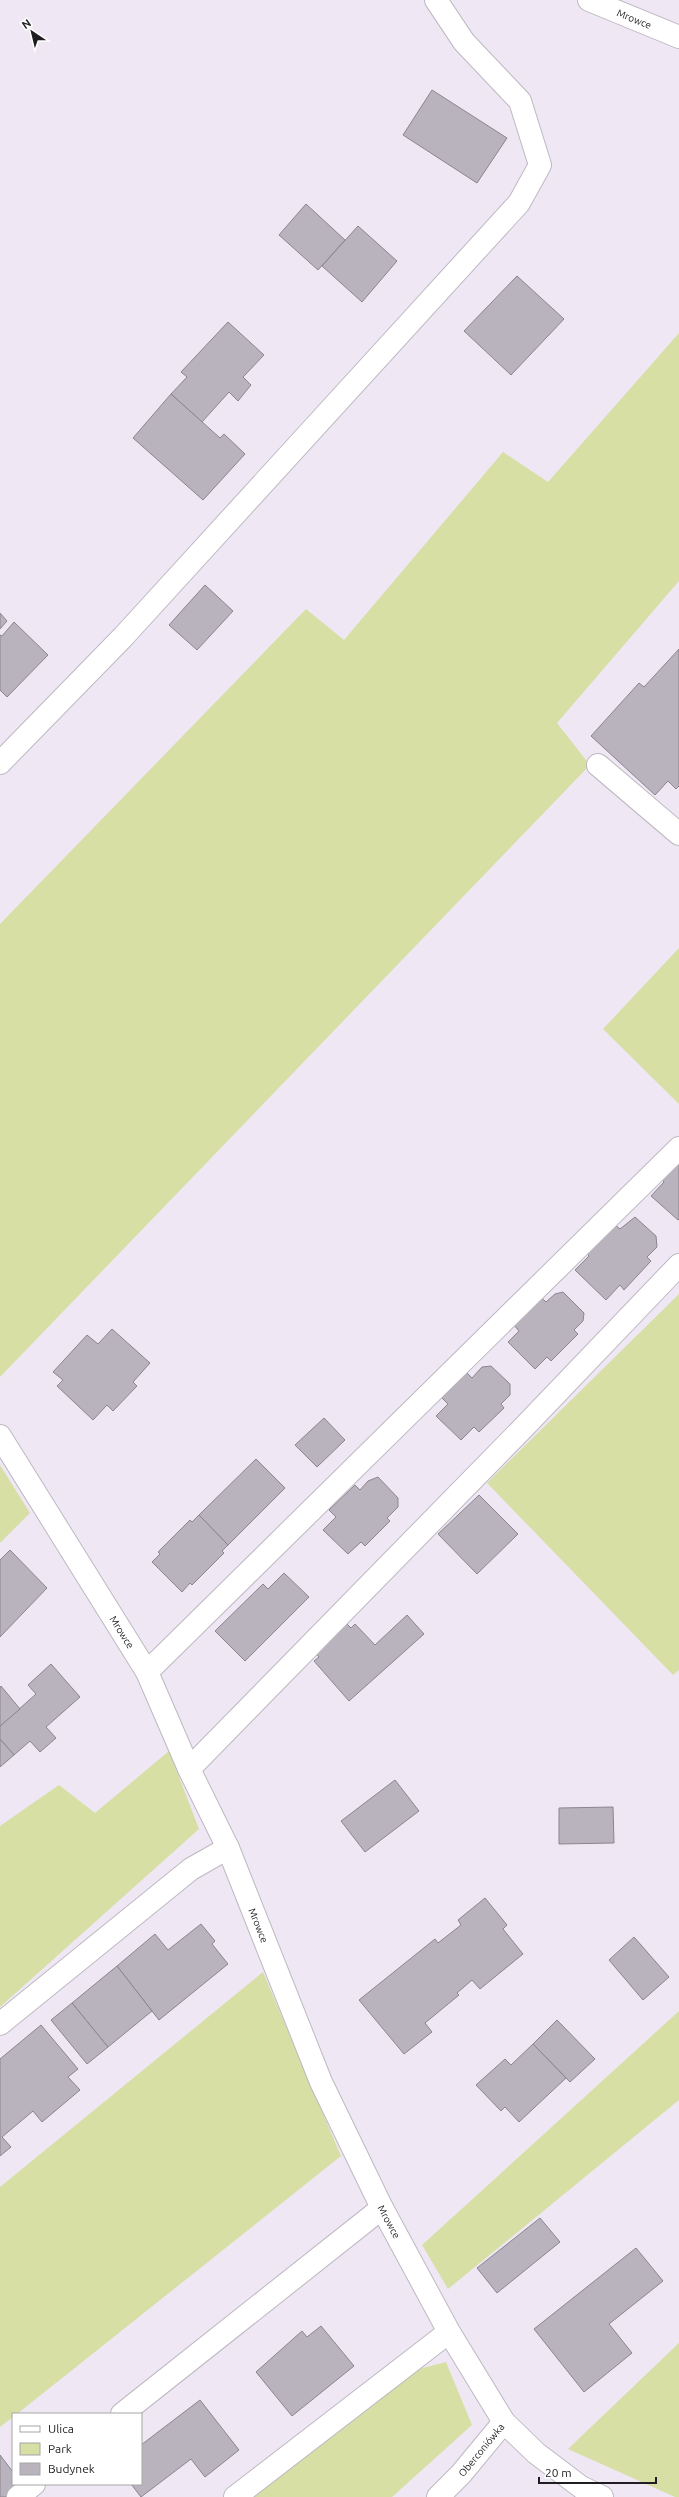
<svg xmlns="http://www.w3.org/2000/svg" width="679" height="2497" font-family="Ubuntu,sans-serif">
<style>
.green{fill:#d7dfa5}
.building{fill:#b9b3be;stroke:#8b8590}
.lines{fill:none;stroke-linecap:round;stroke-linejoin:round}
.minor-casing{stroke:#beb8c2;stroke-width:24}
.minor{stroke:#fff;stroke-width:22}
.labels{text-anchor:middle;stroke-width:3.5;stroke-linejoin:round;paint-order:stroke}
.street-label{font-size:10px;fill:#1f1d21;stroke:#fff}
</style>
<rect width="100%" height="100%" fill="#efe8f4"/>
<g class="green">
<polygon points="679,333 679,581 557,723 590,765 0,1377 0,924 306,609 344,640 503,452 548,482"/>
<polygon points="679,948 679,1104 603,1029"/>
<polygon points="679,1294 679,1670 673,1675 487,1483"/>
<polygon points="0,1465 30,1513 0,1543"/>
<polygon points="169,1751 199,1829 0,2007 0,1826 59,1785 95,1813"/>
<polygon points="263,1972 341,2156 17,2414 13,2414 13,2417 0,2427 0,2187"/>
<polygon points="679,2011 679,2100 448,2289 422,2245"/>
<polygon points="679,2343 679,2497 675,2497 568,2449"/>
<polygon points="446,2362 472,2425 392,2497 252,2497 415,2370"/>
</g>
<g class="building">
<polygon points="432,90 507,138 477,183 403,135"/>
<polygon points="306,204 345,240 318,270 279,235"/>
<polygon points="358,226 397,261 362,302 322,266"/>
<polygon points="517,276 564,319 511,375 464,331"/>
<polygon points="228,322 264,355 243,377 251,385 238,401 229,392 202,422 171,394 187,377 181,372"/>
<polygon points="171,394 220,438 224,434 245,454 203,500 133,438"/>
<polygon points="205,585 233,611 197,650 169,625"/>
<polygon points="0,613 7,621 0,629"/>
<polygon points="14,622 48,655 7,697 0,690 0,635 2,636"/>
<polygon points="679,649 679,786 676,789 668,781 655,795 591,736 639,683 644,687"/>
<polygon points="679,1154 679,1219 678,1220 651,1196 664,1182 659,1177"/>
<polygon points="635,1217 656,1236 657,1247 647,1257 651,1261 624,1290 620,1285 606,1300 575,1270 589,1256 584,1251 613,1223 620,1229"/>
<polygon points="563,1292 584,1313 583,1321 574,1330 578,1334 551,1361 547,1357 535,1369 508,1342 519,1331 513,1324 540,1296 546,1302 555,1294"/>
<polygon points="112,1329 150,1363 133,1382 137,1386 113,1411 107,1405 93,1420 57,1386 63,1380 53,1372 87,1335 98,1344"/>
<polygon points="491,1366 510,1384 510,1395 501,1404 504,1408 479,1432 474,1427 461,1440 436,1416 448,1404 442,1398 467,1373 472,1378 482,1367"/>
<polygon points="324,1418 345,1440 317,1467 295,1445"/>
<polygon points="256,1459 285,1488 228,1545 199,1515"/>
<polygon points="378,1477 398,1498 398,1507 387,1518 390,1521 365,1546 361,1542 348,1554 323,1530 336,1517 329,1510 355,1485 360,1490 368,1481"/>
<polygon points="479,1495 518,1534 477,1574 438,1534"/>
<polygon points="199,1515 228,1545 222,1551 224,1553 192,1585 190,1583 182,1592 152,1562 160,1554 158,1552 190,1520 192,1522"/>
<polygon points="10,1550 47,1588 0,1637 0,1560"/>
<polygon points="284,1573 309,1597 245,1661 215,1631 263,1584 268,1589"/>
<polygon points="407,1615 424,1634 349,1701 314,1661 319,1657 315,1652 346,1623 351,1628 355,1624 375,1645"/>
<polygon points="51,1664 80,1697 46,1727 56,1738 40,1752 30,1741 14,1755 0,1739 0,1726 36,1694 28,1685"/>
<polygon points="1,1686 20,1709 0,1726 0,1688"/>
<polygon points="0,1739 14,1755 0,1767"/>
<polygon points="395,1780 419,1811 365,1852 341,1821"/>
<polygon points="613,1807 614,1843 559,1844 559,1808"/>
<polygon points="485,1898 507,1925 503,1929 523,1954 480,1989 472,1980 457,1993 459,1995 425,2023 432,2032 404,2054 359,2000 435,1939 438,1943 461,1925 458,1920"/>
<polygon points="201,1924 215,1941 212,1944 228,1964 159,2020 117,1966 155,1934 168,1950"/>
<polygon points="634,1937 669,1977 643,2000 609,1960"/>
<polygon points="117,1966 152,2011 108,2047 72,2003"/>
<polygon points="72,2003 108,2047 87,2064 51,2020"/>
<polygon points="557,2020 595,2059 570,2082 533,2044"/>
<polygon points="41,2025 78,2069 68,2077 80,2090 42,2122 33,2111 2,2137 11,2147 0,2156 0,2059"/>
<polygon points="533,2044 566,2078 519,2122 505,2107 501,2111 476,2085 505,2059 511,2065"/>
<polygon points="540,2218 560,2242 497,2293 477,2268"/>
<polygon points="636,2248 663,2281 609,2324 632,2353 584,2392 534,2329"/>
<polygon points="321,2326 354,2366 292,2416 256,2372 302,2331 307,2337"/>
<polygon points="200,2400 239,2450 205,2477 191,2459 141,2497 131,2484 141,2484 141,2445"/>
<polygon points="0,2455 13,2472 12,2482 18,2490 8,2497 0,2497"/>
</g>
<g class="lines">
<defs>
<g id="minor">
<path id="s1" d="M589 0 679 37"/>
<polyline points="0,763 123,637 519,203 540,165 520,101 464,42 436,0"/>
<polyline points="598,765 679,834"/>
<path id="s2" d="M0 1436 147 1672 189 1769 228 1848 321 2082 382 2208 449 2332 504 2422 536 2453 581 2487 602 2497"/>
<polyline points="147,1672 679,1148"/>
<polyline points="189,1769 525,1426 679,1265"/>
<polyline points="0,2024 191,1869 228,1848"/>
<polyline points="122,2414 382,2208"/>
<polyline points="18,2497 34,2484"/>
<polyline points="235,2497 449,2332"/>
<path id="s3" d="M438 2497 461 2474 504 2422"/>
</g>
</defs>
<use href="#minor" class="minor-casing"/>
<use href="#minor" class="minor"/>
</g>
<g class="labels">
<g class="street-label">
<text dy="4" stroke="none"><textPath href="#s1" startOffset="49">Mrowce</textPath></text>
<text dy="4" stroke="none"><textPath href="#s2" startOffset="231">Mrowce</textPath></text>
<text dy="4" stroke="none"><textPath href="#s2" startOffset="555">Mrowce</textPath></text>
<text dy="4" stroke="none"><textPath href="#s2" startOffset="879">Mrowce</textPath></text>
<text dy="4" stroke="none"><textPath href="#s3" startOffset="64">Oberconiówka</textPath></text>
</g>
</g>
<rect x="12" y="2413" width="130" height="72" fill="#ffffff" stroke="#a5a5a6"/>
<rect x="20" y="2426" width="20" height="6" fill="#ffffff" stroke="#a5a5a6"/>
<text x="48" y="2433" font-size="12" fill="#1f1d21">Ulica</text>
<rect x="20" y="2443" width="20" height="12" fill="#d7dfa5" stroke="#a5a5a6"/>
<text x="48" y="2453" font-size="12" fill="#1f1d21">Park</text>
<rect x="20" y="2463" width="20" height="12" fill="#b9b3be" stroke="#a5a5a6"/>
<text x="48" y="2473" font-size="12" fill="#1f1d21">Budynek</text>
<g transform="translate(32 32) rotate(325)" stroke="#ffffff" stroke-width="3" paint-order="stroke">
<path d="M0-3L7 15L0 10L-7 15Z" fill="#1f1d21"/>
<text y="-6" font-size="11" font-weight="bold" text-anchor="middle" fill="#1f1d21">N</text>
</g>
<path d="M539 2477v6h117v-6" fill="none" stroke="#1f1d21" stroke-width="2"/>
<text x="545" y="2477" font-size="12" fill="#1f1d21" stroke="#ffffff" stroke-width="3" paint-order="stroke">20 m</text>
</svg>
